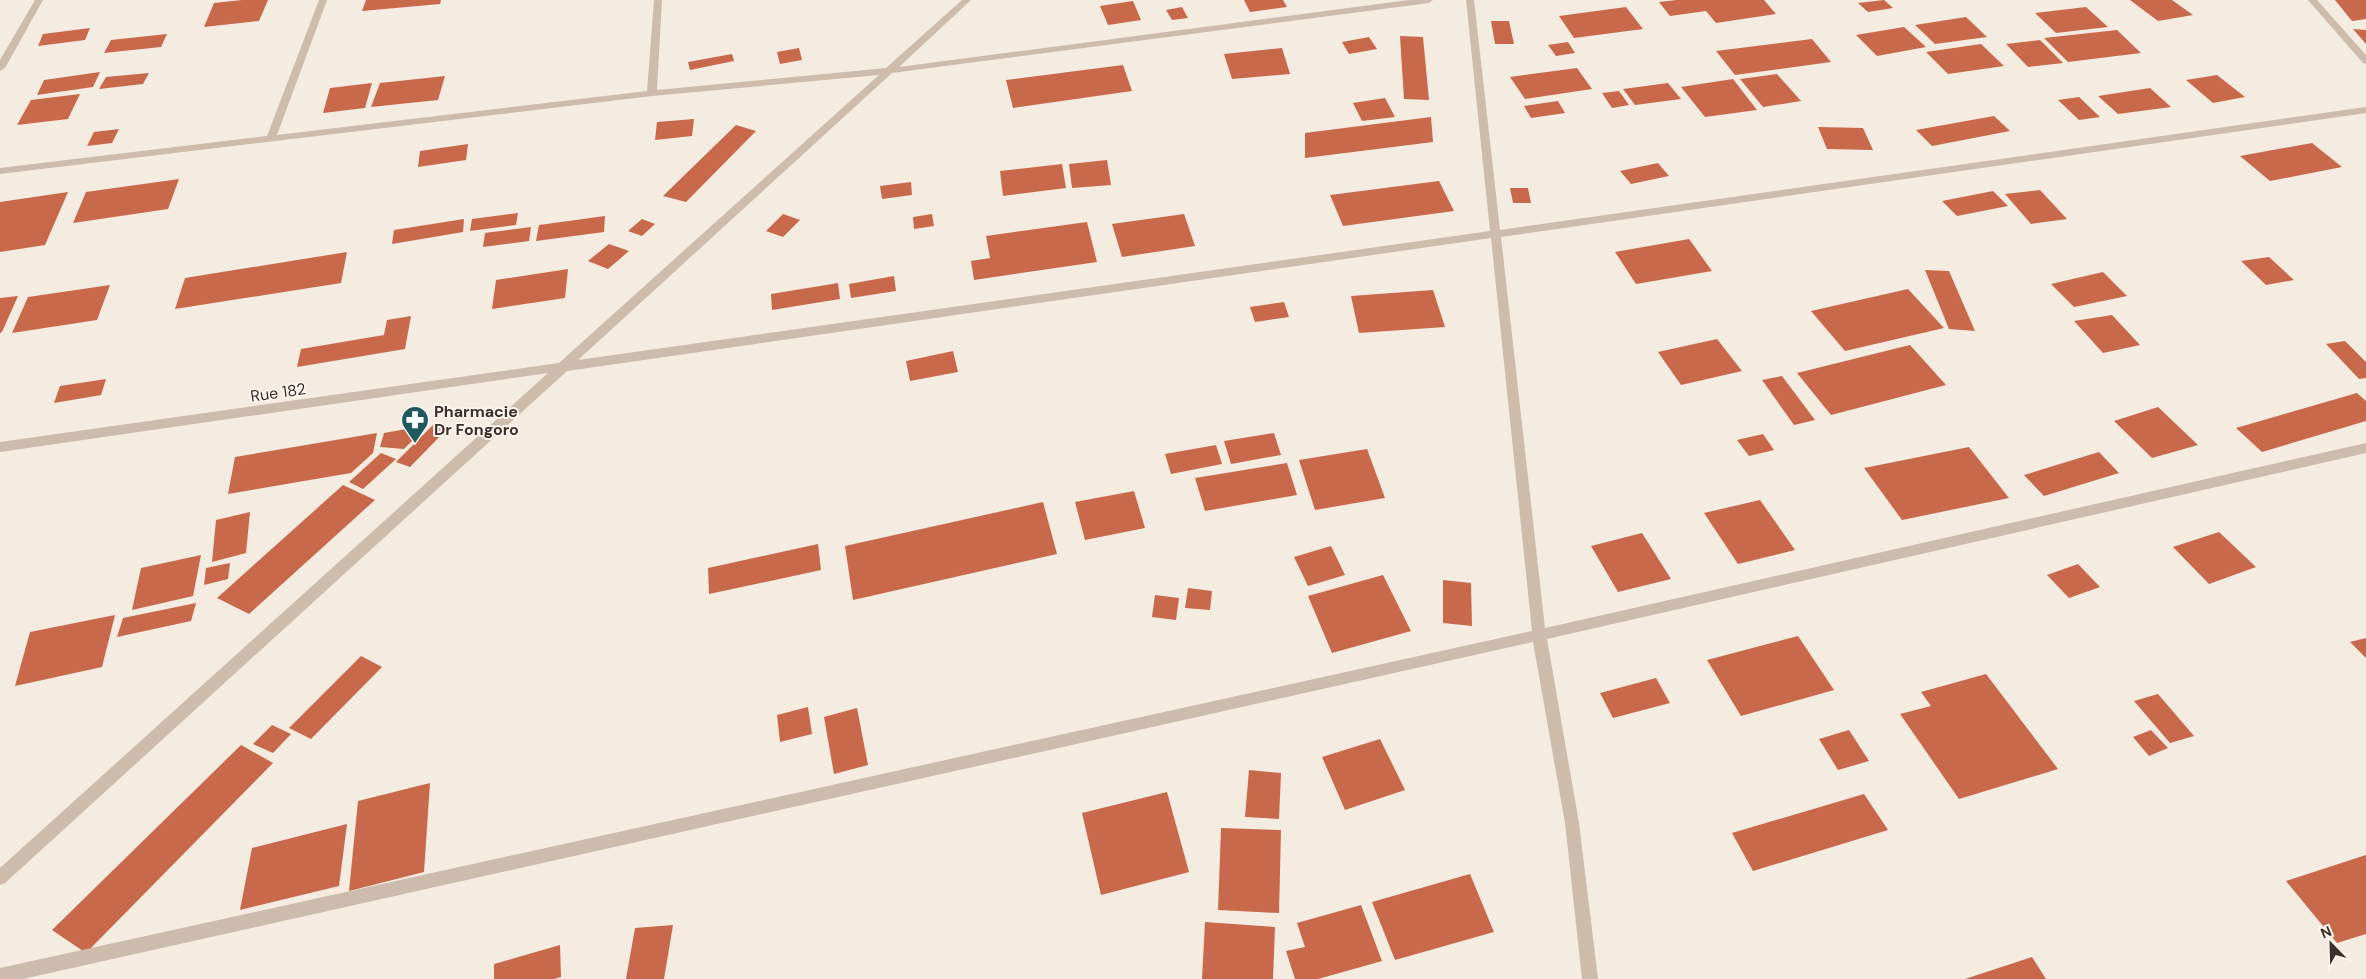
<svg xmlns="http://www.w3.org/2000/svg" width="2366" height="979" font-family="'DM Sans',sans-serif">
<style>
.building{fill:#c8694b}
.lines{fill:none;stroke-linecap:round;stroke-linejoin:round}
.minor{fill:#cdbbac;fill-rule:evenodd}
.labels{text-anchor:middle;stroke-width:4;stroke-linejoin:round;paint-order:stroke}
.street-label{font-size:16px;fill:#3b302b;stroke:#fbf5ee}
.poi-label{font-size:16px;font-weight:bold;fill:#3b302b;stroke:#fbf5ee;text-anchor:start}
</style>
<rect width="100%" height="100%" fill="#f4ebe1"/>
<g class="building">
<polygon points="242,0 268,0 259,21 204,27 214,3"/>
<polygon points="366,0 441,0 440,4 362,11"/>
<polygon points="1244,0 1283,0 1287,7 1250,12"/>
<polygon points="1677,0 1764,0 1776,14 1716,23 1706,11 1670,16 1659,2"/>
<polygon points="1884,0 1893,8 1868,12 1858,3"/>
<polygon points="2130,0 2172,0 2193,15 2158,21"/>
<polygon points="2335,0 2366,0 2366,19 2352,21"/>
<polygon points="1133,1 1141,20 1108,25 1100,6"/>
<polygon points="1182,7 1188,18 1172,20 1166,10"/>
<polygon points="1626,7 1643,29 1574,38 1559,16"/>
<polygon points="2086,7 2108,27 2056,33 2035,13"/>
<polygon points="1966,17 1987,37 1935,44 1915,25"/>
<polygon points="1491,21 1509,21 1514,44 1495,44"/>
<polygon points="1904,27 1926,47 1877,56 1856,35"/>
<polygon points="90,28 85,40 38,46 43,34"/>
<polygon points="2353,29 2366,30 2366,44"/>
<polygon points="2117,30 2141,53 2068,62 2044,38"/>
<polygon points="167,34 161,47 104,53 111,40"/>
<polygon points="1400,36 1423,37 1429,100 1404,99"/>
<polygon points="1369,37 1377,49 1349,54 1342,42"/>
<polygon points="1812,39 1831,62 1735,75 1716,51"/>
<polygon points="2040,40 2063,63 2028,67 2006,44"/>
<polygon points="1568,42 1575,53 1556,56 1548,45"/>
<polygon points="1981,44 2004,66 1948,74 1926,52"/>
<polygon points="799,48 802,60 780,64 777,52"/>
<polygon points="1282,48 1290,74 1232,79 1224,54"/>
<polygon points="732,54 734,61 690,70 688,62"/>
<polygon points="1123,65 1132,91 1013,108 1006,80"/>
<polygon points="1577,68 1592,89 1525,99 1510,77"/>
<polygon points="100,72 93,87 37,95 44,80"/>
<polygon points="149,73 143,84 99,89 106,77"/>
<polygon points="1777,74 1801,101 1763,107 1740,79"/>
<polygon points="2217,75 2245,97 2213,103 2186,80"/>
<polygon points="445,76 438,100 371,107 380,83"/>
<polygon points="1733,79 1757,110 1705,117 1681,87"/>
<polygon points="372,83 365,108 323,113 330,88"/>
<polygon points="1668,83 1681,99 1635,105 1623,89"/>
<polygon points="2150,88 2171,107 2118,114 2098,96"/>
<polygon points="1619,91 1629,105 1612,108 1602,93"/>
<polygon points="80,94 68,119 17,125 31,100"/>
<polygon points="2079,97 2100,117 2079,120 2058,100"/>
<polygon points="1385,98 1395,117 1362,121 1353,103"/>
<polygon points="1558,101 1565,113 1531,118 1524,106"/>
<polygon points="1994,116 2010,131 1932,146 1916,130"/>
<polygon points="1431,117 1433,142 1305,158 1305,133"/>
<polygon points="694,119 692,136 655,140 657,122"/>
<polygon points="736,125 756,131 686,202 663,196"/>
<polygon points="1818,127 1863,128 1873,150 1827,149"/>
<polygon points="119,129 112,143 87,146 94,132"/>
<polygon points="2312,143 2342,167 2270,181 2240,156"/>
<polygon points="468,144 466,160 418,167 420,151"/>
<polygon points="1107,160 1111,185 1072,188 1069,164"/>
<polygon points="1658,163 1669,176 1631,184 1620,171"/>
<polygon points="1062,164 1066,188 1003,196 1000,171"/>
<polygon points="179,179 168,209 73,223 86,192"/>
<polygon points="1439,181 1454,211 1343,226 1330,195"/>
<polygon points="911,182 912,195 882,199 880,186"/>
<polygon points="1510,188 1528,188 1531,203 1513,203"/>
<polygon points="2040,190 2067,219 2031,224 2005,194"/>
<polygon points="1993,191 2008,206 1957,216 1942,201"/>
<polygon points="68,192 45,245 0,252 0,202"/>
<polygon points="518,213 516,225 470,231 472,219"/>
<polygon points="783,214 800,220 783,237 766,231"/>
<polygon points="932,214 934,226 914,229 913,217"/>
<polygon points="1184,214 1195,246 1122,257 1112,224"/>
<polygon points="605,216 604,232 536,241 539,225"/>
<polygon points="464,219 463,232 392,244 394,230"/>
<polygon points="642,219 655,224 642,236 628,231"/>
<polygon points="1087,222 1097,262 974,280 971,261 990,258 986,236"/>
<polygon points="531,227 529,241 483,247 485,233"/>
<polygon points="1689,239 1712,271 1636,284 1615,252"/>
<polygon points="609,244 629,251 608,269 588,261"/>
<polygon points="347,252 341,283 175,309 185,278"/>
<polygon points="2269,257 2294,280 2266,285 2241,261"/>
<polygon points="568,269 565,298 492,309 496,280"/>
<polygon points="1925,270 1949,271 1975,331 1949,329"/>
<polygon points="2103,272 2127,296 2074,307 2051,284"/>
<polygon points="894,276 896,291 851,298 849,284"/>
<polygon points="838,283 840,299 772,310 771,294"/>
<polygon points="110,285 97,320 12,333 28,297"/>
<polygon points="1908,289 1944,328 1845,351 1811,311"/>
<polygon points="1433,290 1445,327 1359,333 1351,296"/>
<polygon points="18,296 2,332 0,333 0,298"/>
<polygon points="1284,302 1289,317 1255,322 1250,307"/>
<polygon points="2112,315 2140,345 2103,353 2074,321"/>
<polygon points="411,316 405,349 297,367 301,349 384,335 387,320"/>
<polygon points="1717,339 1742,371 1681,385 1658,352"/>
<polygon points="2345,341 2366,362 2366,378 2359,379 2326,344"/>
<polygon points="1910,345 1946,385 1831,415 1797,373"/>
<polygon points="953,351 958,372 910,381 906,361"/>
<polygon points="1782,376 1815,420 1794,425 1762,380"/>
<polygon points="106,379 101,395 54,403 60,386"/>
<polygon points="2357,393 2366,401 2366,421 2262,452 2236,428"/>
<polygon points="2158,407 2198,445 2152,458 2114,421"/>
<polygon points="435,423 449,427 410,467 396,462"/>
<polygon points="428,425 404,449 380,447 384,433"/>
<polygon points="377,433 373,453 351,473 228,494 235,457"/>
<polygon points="1274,433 1281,455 1231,464 1224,441"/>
<polygon points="1763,434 1774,450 1749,456 1737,440"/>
<polygon points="1216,445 1222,464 1171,474 1165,454"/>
<polygon points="1969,447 2009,498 1902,520 1864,468"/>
<polygon points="1367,449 1385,498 1315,510 1299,460"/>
<polygon points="2099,452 2119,473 2044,496 2024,475"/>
<polygon points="381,453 396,459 363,489 349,482"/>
<polygon points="1287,463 1297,495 1205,511 1195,478"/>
<polygon points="343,485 375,500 249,614 217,598"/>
<polygon points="1134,491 1145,528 1085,540 1075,502"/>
<polygon points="1760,500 1795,550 1738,564 1704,513"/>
<polygon points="1043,502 1057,554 853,600 845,546"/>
<polygon points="250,512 246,553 212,562 216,520"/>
<polygon points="2219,532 2256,567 2209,584 2173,547"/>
<polygon points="1642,533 1671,579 1618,592 1591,546"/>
<polygon points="818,544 821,570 709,594 708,568"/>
<polygon points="1331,546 1345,575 1308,586 1294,557"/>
<polygon points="201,555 193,596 132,610 141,568"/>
<polygon points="230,563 228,579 204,585 206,568"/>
<polygon points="2078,564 2100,587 2069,598 2047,575"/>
<polygon points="1383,575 1411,631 1332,653 1308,596"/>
<polygon points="1443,580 1471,583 1472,626 1443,623"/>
<polygon points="1188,588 1212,591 1210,610 1185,608"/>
<polygon points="1155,595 1179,598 1176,620 1152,617"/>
<polygon points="196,603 191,621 117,637 123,618"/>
<polygon points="115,615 102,667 15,686 30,632"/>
<polygon points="1798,636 1834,690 1741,716 1707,660"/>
<polygon points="2366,638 2366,658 2350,642"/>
<polygon points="361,656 382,667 311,739 289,728"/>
<polygon points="1986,674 2058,769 1959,799 1900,714 1931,706 1921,692"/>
<polygon points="1656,678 1670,703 1613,718 1600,693"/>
<polygon points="2158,694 2194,736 2170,743 2134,701"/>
<polygon points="808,707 812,734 780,742 777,715"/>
<polygon points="857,708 868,765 834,774 824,717"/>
<polygon points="272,725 291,734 273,753 253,744"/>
<polygon points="1849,730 1869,761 1838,770 1819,739"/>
<polygon points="2151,730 2168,748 2149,756 2133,737"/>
<polygon points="1380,739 1405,790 1345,810 1322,757"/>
<polygon points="241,745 273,763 86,953 52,930"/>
<polygon points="1249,770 1281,773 1279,819 1245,817"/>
<polygon points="430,783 424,872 349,891 358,801"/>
<polygon points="1167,792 1189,872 1101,895 1082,813"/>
<polygon points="1864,794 1888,830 1753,871 1732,833"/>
<polygon points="347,824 339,886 240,910 252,848"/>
<polygon points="1221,828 1281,830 1279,913 1218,910"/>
<polygon points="2366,855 2366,934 2337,943 2286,881"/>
<polygon points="1470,874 1494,932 1395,960 1372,902"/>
<polygon points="1361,905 1382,961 1318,979 1295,979 1286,951 1305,947 1297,923"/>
<polygon points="1205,922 1275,927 1273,979 1202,979"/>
<polygon points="673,925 664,979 626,979 635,928"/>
<polygon points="560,945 561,977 554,979 494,979 494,964"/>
<polygon points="2032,957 2046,979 1965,979"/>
</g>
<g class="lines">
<g class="minor">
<polygon points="35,0 43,0 5,68 0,71 0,60"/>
<polygon points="319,0 327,0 277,135 647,91 654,0 662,0 657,90 886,68 962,0 971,0 899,67 1409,0 1433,0 1429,3 892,73 578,360 1490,231 1466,0 1474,0 1500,230 2366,107 2366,113 1501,237 1545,628 2366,443 2366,453 1547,639 1579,823 1598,979 1582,979 1565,823 1533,642 23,979 0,979 0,968 1532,631 1491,238 567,371 5,883 0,885 0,868 548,373 0,452 0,442 559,363 879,75 652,96 0,174 0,168 267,136"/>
<polygon points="2308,0 2317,0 2366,55 2366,64 2363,63"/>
</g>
</g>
<defs>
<symbol id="pharmacy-pin" viewBox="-11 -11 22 30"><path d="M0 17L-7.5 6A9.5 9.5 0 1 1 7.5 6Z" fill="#1f5a5e" stroke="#fbf5ee"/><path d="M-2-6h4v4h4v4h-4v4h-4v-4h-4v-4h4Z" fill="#fff"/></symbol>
</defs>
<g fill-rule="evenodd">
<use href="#pharmacy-pin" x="399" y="404" width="32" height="43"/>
</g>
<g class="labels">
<g class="street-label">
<text transform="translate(278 392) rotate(-8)" y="6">Rue 182</text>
</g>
<g class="poi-label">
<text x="434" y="417">Pharmacie<tspan x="434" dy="18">Dr Fongoro</tspan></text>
</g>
</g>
<g transform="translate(2331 944) rotate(337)" stroke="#fbf5ee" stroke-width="4" paint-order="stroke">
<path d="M0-4L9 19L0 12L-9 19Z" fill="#3b302b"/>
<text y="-8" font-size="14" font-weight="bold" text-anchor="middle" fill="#3b302b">N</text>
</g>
</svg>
